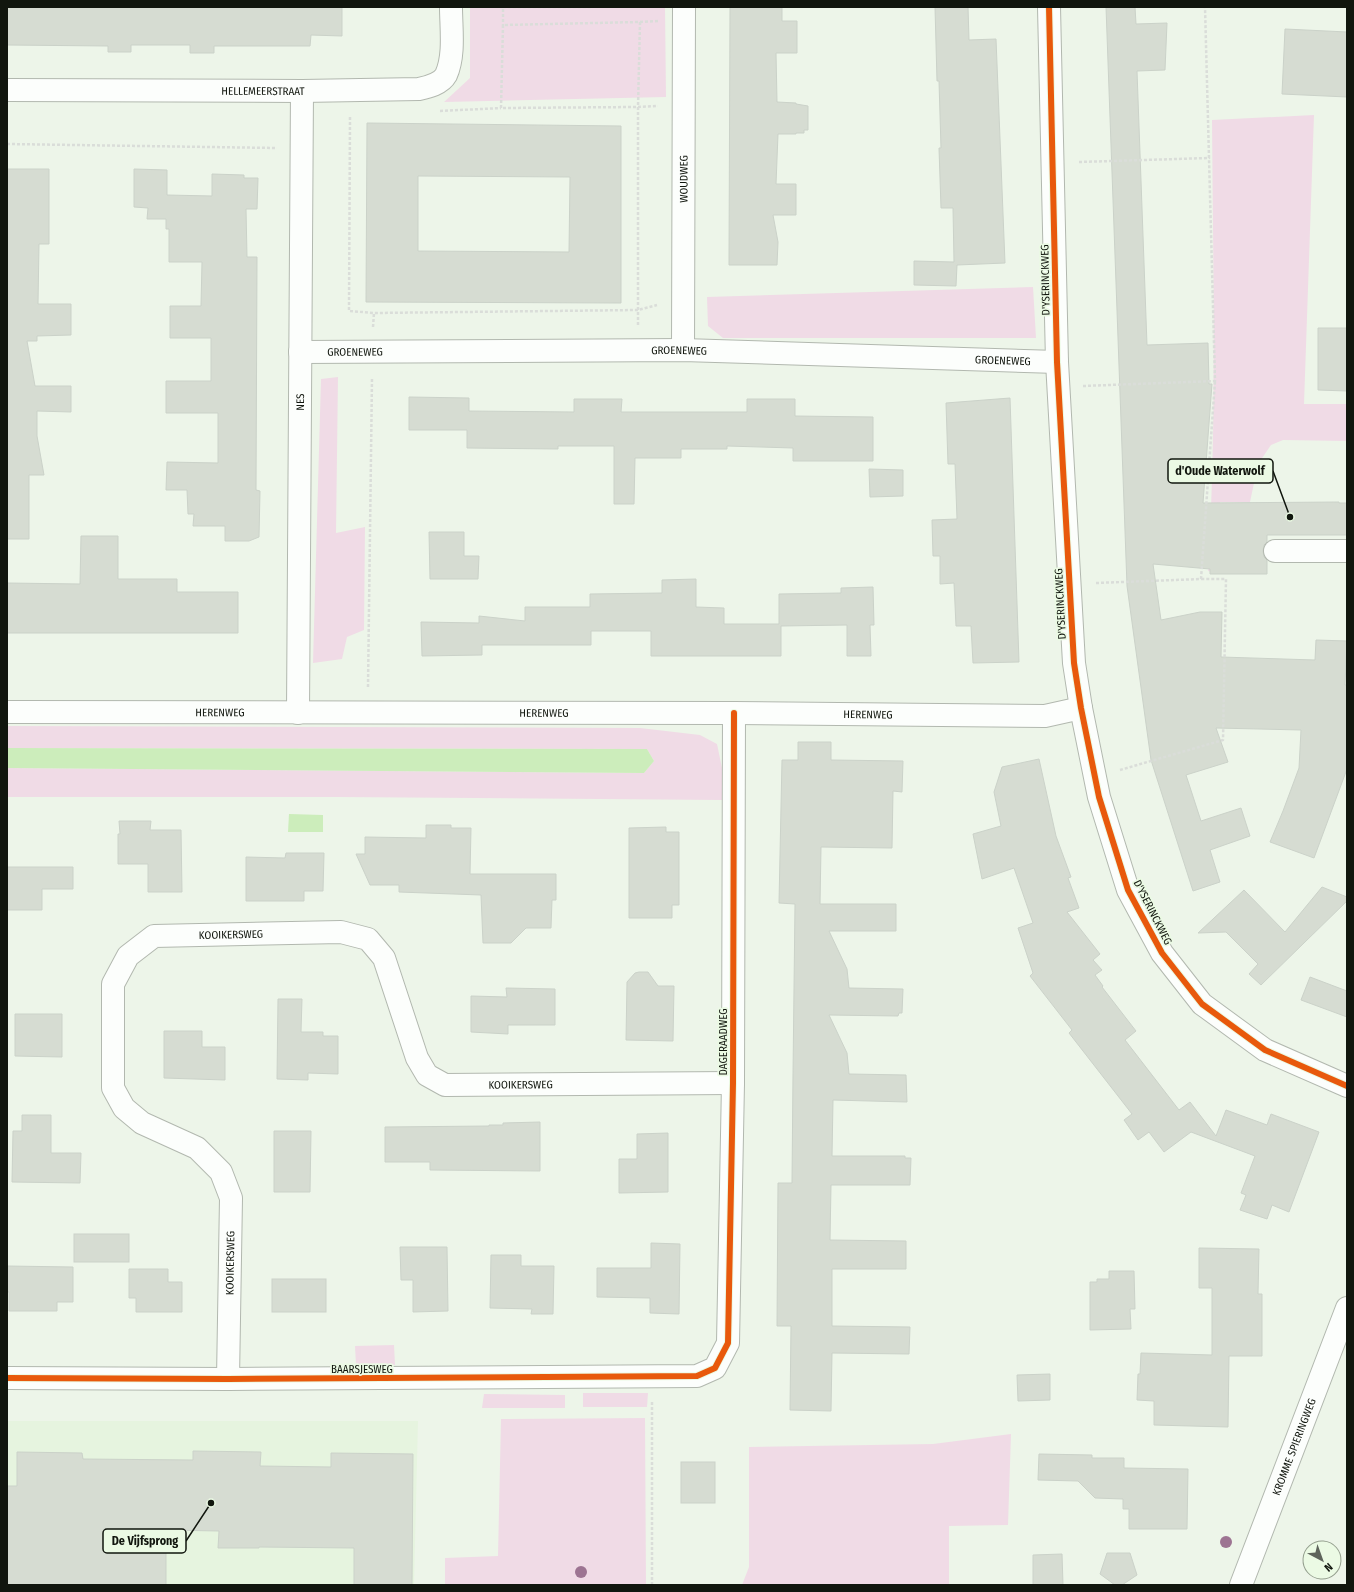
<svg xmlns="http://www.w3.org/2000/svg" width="1354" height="1592" font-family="'Fira Sans Condensed',sans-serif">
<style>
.built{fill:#e6f4df}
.green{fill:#f0dbe6}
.water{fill:#ccedbb}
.building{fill:#d6dcd2;stroke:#cbd2c9;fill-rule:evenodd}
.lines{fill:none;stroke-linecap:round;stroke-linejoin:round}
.minor-casing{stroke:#b2b8af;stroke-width:24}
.path{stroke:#daddd9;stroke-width:2.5;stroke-dasharray:3 2;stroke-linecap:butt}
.minor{stroke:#fcfefc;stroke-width:22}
.cycleway-casing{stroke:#ebfae4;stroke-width:8}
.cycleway{stroke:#e8590c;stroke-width:6}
.tree{fill:#9d7492}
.labels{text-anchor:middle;stroke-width:3.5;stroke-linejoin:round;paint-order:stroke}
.street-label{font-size:11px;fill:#11160e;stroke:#ebfae4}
.leader{fill:none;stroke:#11160e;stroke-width:1.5}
.callout-dot{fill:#11160e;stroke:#ebfae4;stroke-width:1.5}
.callout{fill:#ebfae4;stroke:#11160e;stroke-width:1.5}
.callout-label{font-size:12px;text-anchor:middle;font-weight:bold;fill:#11160e}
</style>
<rect width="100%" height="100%" fill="#edf5e9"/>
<polygon class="built" points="7,1421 418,1421 414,1585 7,1585"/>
<g class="green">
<polygon points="470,7 665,7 666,97 444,102 470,78"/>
<path d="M1314 115 1304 404H1347V441L1283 440 1271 445 1258 464 1250 502H1220L1216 573 1208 571C1217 421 1213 270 1212 120Z"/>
<polygon points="1033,287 1036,338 723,338 708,326 707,297"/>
<polygon points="338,377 336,533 365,527 364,630 347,637 342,659 313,663 321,379"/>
<polygon points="7,726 640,728 700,735 717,744 722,768 722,800 338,797 7,797 7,768 644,773 654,761 647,749 7,748"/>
<polygon points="394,1345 395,1365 356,1365 355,1346"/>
<polygon points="583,1393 648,1393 647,1407 583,1407"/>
<polygon points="484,1394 565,1395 565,1408 482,1408"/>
<polygon points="645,1418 646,1585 445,1585 445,1558 498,1556 501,1419"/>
<polygon points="1011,1434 1008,1525 949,1526 949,1585 742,1585 749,1567 749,1447 933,1444"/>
</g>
<g class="water">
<polygon points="7,748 647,749 654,761 644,773 7,768"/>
<polygon points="289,814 323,815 323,832 288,832"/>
</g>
<g class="building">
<polygon points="7,7 342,7 342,36 311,35 310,46 214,46 214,53 190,53 190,45 131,45 131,52 108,52 108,46 7,45"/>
<polygon points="730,7 782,7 782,21 797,21 797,53 776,53 777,102 796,103 796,104 808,106 808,130 804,130 804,133 796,133 796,134 778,134 776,184 796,184 796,215 773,215 778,242 777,265 729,265"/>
<polygon points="935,7 968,7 969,40 996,39 1005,263 957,265 956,286 914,285 914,261 954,262 953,208 941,208 939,148 941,148 939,81 937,81"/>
<polygon points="1106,7 1135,7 1136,24 1167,23 1165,70 1137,71 1147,345 1208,343 1209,384 1212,384 1203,503 1339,502 1339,503 1347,503 1347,535 1267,535 1267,542 1264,545 1263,551 1264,557 1267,560 1267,574 1210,574 1210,569 1153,564 1161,620 1200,612 1222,612 1221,657 1315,660 1316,640 1347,641 1345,685 1347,685 1347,769 1314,858 1270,842 1283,811 1299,768 1301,730 1216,728 1228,762 1186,775 1201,821 1241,808 1250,836 1210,850 1220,882 1193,891 1151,760 1127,586"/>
<polygon points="1285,29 1347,32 1347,97 1282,94"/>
<path d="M367 123 621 126V303L366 302ZM418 176 570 177 569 252 418 251Z"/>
<polygon points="7,169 49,169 49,244 39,244 38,304 71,304 71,335 37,336 37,341 27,341 35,386 71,386 71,412 37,411 37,436 44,475 29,475 29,539 7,539"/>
<polygon points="134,169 167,170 167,195 212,196 212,174 244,175 244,178 258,178 257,209 246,209 247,257 257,257 256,490 260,491 259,537 249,541 225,541 225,526 193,526 194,514 188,514 187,490 166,490 167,462 218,463 218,413 166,413 166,381 211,381 211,338 170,338 170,306 201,306 202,262 169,262 169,229 166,229 166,219 147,219 148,208 134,207"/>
<polygon points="1318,328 1347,328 1347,391 1318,390"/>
<polygon points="409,397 469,398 469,411 574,412 574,399 622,399 621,412 747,412 747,399 795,399 795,416 873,417 873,461 793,461 793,448 727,446 727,449 681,449 681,458 635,458 634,504 614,504 614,446 558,446 558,449 467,448 467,430 409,430"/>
<polygon points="1010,398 1019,662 973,663 971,626 956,626 954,583 940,584 940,556 933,556 932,520 957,519 955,464 948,464 946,403"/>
<polygon points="869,469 903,470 903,496 870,497"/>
<polygon points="429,532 464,532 464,556 479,556 478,579 430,579"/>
<polygon points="81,536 118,536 118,579 177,579 177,592 238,592 238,633 7,633 7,583 80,584"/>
<polygon points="696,579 696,607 724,608 724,624 779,624 779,594 841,593 841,588 873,587 874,625 870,625 871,656 847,656 847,625 781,626 781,656 651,656 651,631 591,631 591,645 482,645 482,655 422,656 421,622 479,623 479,616 525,621 525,607 590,607 590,594 662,593 662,580"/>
<polygon points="798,742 831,742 831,760 903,761 902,792 893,791 892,848 821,847 820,904 896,904 896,931 829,931 847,969 849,988 903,989 902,1013 899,1013 898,1016 829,1015 847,1053 849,1074 906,1075 907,1102 833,1100 832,1156 905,1156 905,1158 911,1158 910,1185 831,1185 830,1240 906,1241 906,1269 832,1269 832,1326 910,1327 909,1354 832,1353 831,1411 790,1410 791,1326 777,1326 778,1183 792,1183 793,1074 795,904 779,903 782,760 798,760"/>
<polygon points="1039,759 1056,836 1071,877 1068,878 1079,908 1067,912 1100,954 1093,960 1102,970 1095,975 1103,986 1102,987 1136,1031 1125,1040 1179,1110 1190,1102 1216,1136 1226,1110 1267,1125 1271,1114 1319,1132 1289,1212 1272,1205 1267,1219 1240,1210 1246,1195 1241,1193 1255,1156 1191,1132 1164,1152 1149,1132 1138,1140 1124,1120 1132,1114 1069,1033 1072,1030 1030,976 1033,973 1018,928 1033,923 1014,868 982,879 973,834 1001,826 994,792 1002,767"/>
<polygon points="119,821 151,821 150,830 181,830 182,892 148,892 148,864 118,864 118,834 120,834"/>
<polygon points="426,825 451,825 451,828 471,828 470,874 556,874 556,900 552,900 551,928 526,928 511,943 483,943 481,895 399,892 399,885 370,885 356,854 365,854 365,837 426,838"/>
<polygon points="666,827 666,832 679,832 679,905 672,905 672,918 629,918 629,828"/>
<polygon points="286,853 324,853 323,891 304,891 304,901 246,901 246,857 285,858"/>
<polygon points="7,867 73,867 73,889 42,889 42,910 7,910"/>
<polygon points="1322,887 1347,897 1347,901 1261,985 1249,974 1258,964 1226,932 1198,933 1244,890 1285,932"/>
<polygon points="639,972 648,972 658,986 674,986 673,1041 626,1040 627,982 635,973"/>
<polygon points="1310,977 1347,991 1347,1017 1301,1000"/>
<polygon points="506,988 555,989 555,1025 508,1025 508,1034 471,1032 471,996 507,997"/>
<polygon points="278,999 302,999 301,1032 323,1032 323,1036 338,1036 338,1074 308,1073 308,1080 277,1079"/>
<polygon points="15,1014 62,1014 62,1057 15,1056"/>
<polygon points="164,1031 202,1031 202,1047 225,1047 225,1080 164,1078"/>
<polygon points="22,1115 51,1115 51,1153 81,1153 80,1183 12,1182 13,1131 22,1131"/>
<polygon points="540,1122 540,1171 430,1170 430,1162 385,1162 385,1127 489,1126 489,1125 503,1125 503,1123"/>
<polygon points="274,1131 311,1131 310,1192 274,1192"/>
<polygon points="668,1133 668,1192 619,1193 619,1159 637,1159 637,1134"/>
<rect x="74" y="1234" width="55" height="28"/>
<polygon points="651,1243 680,1244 679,1314 650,1313 650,1298 597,1297 597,1268 651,1268"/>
<polygon points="400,1247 447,1247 448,1311 413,1312 413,1280 401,1280"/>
<polygon points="1199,1248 1259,1249 1258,1294 1262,1294 1262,1356 1229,1356 1228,1427 1154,1425 1154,1401 1137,1400 1138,1374 1140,1374 1141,1353 1212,1355 1212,1288 1199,1288"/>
<polygon points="491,1255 521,1255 521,1266 554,1266 553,1314 531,1314 532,1309 490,1308"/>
<polygon points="7,1266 73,1267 73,1302 57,1302 57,1311 9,1311 9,1292 7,1292"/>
<polygon points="129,1269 168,1269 168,1282 182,1282 182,1312 136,1312 136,1298 129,1298"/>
<polygon points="1109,1271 1134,1271 1135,1309 1130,1309 1131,1329 1090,1330 1090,1282 1097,1282 1097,1279 1109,1279"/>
<rect x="272" y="1279" width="54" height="33"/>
<polygon points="1050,1374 1050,1400 1018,1401 1017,1375"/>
<polygon points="193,1451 261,1452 260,1466 331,1467 331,1453 413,1454 412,1585 354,1585 354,1548 259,1547 259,1548 218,1548 219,1531 166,1530 166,1585 7,1585 7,1486 17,1486 17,1452 82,1453 83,1459 193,1460"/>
<polygon points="1039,1454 1092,1455 1092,1458 1124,1458 1124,1468 1188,1469 1187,1529 1129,1529 1129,1509 1123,1509 1123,1499 1095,1498 1078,1481 1038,1480"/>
<rect x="681" y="1462" width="34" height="41"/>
<polygon points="1107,1553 1130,1553 1137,1575 1122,1585 1115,1585 1100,1574"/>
<polygon points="1062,1554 1063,1585 1033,1585 1033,1555"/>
</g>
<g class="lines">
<defs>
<g id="minor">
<polyline points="1049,7 1057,362 1074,663 1081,708 1099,797 1128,890 1162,953 1202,1004 1265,1050 1347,1086"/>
<path id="s1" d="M7 90 302 91 419 89C428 87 441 84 446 75 455 55 451 28 451 7"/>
<path id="s2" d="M683 350 684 7"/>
<path id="s3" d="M300 352 683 350 1057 362"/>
<polyline points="1275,551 1347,551"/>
<path id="s4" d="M7 712 734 713 1045 716 1081 708"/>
<path id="s5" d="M298 713 302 91"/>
<polyline points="7,1378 228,1379 697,1376 715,1368 728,1343 733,1083 734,713"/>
<path id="s6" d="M228 1379 231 1198 221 1172 197 1148 142 1123 124 1108 113 1088V984L128 956 154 936 341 932 368 939 384 958 417 1058 427 1075 445 1085 733 1083"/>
<path id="s7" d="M1241 1585 1347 1308"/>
</g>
</defs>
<use href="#minor" class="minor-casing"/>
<g class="path">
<polyline points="500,7 503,7 503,25"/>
<polyline points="503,7 591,7"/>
<polyline points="640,22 658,21"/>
<polyline points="440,111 501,108"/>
<polyline points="350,117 349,311 374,313 638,310 657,305"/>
<polyline points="7,144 277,148"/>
<polyline points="1079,162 1209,158 1205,7"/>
<polyline points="638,325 638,107 501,108 503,25 640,22 638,107 658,106"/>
<polyline points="373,327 374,313"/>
<polyline points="1083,386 1215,381 1209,158"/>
<polyline points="1096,583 1201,579 1215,381"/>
<polyline points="368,687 372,378"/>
<polyline points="1120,770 1223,740 1226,579 1201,579"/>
<polyline points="652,1585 652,1402"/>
</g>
<use href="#minor" class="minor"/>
<defs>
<g id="cycleway">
<polyline points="1049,7 1057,362 1074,663 1081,708 1099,797 1128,890 1162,953 1202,1004 1265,1050 1347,1086"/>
<polyline points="7,1378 228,1379 697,1376 715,1368 728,1343 733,1083 734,713"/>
</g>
</defs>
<use href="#cycleway" class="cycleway-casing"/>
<use href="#cycleway" class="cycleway"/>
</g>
<g class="tree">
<circle cx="1226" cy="1542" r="6"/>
<circle cx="581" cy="1572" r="6"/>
</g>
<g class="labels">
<g class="street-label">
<text dy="4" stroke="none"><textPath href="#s1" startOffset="256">HELLEMEERSTRAAT</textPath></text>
<text dy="4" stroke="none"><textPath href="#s2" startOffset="171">WOUDWEG</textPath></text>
<text transform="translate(1045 280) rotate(-91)" y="4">D'YSERINCKWEG</text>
<text dy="4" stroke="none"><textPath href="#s3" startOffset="379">GROENEWEG</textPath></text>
<text dy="4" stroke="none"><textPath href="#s3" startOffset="55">GROENEWEG</textPath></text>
<text dy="4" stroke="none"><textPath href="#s3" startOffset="703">GROENEWEG</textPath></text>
<text dy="4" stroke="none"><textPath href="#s5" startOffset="311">NES</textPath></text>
<text transform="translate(1060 604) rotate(-93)" y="4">D'YSERINCKWEG</text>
<text dy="4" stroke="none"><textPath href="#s4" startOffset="213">HERENWEG</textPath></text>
<text dy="4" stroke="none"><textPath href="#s4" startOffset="537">HERENWEG</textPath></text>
<text dy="4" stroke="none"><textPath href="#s4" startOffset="861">HERENWEG</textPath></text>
<text transform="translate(1153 912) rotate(63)" y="4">D'YSERINCKWEG</text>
<text dy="4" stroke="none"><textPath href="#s6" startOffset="595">KOOIKERSWEG</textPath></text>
<text transform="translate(723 1042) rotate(-90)" y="4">DAGERAADWEG</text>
<text dy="4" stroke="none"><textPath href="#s6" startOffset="979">KOOIKERSWEG</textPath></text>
<text dy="4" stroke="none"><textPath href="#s6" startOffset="116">KOOIKERSWEG</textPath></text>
<text x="362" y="1373">BAARSJESWEG</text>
<text dy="4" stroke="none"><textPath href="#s7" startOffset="148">KROMME SPIERINGWEG</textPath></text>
</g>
</g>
<path class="leader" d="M1290 517L1273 471M211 1503L186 1541"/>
<g class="callout-dot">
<circle cx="1290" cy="517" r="4"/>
<circle cx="211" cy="1503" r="4"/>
</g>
<g class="callout">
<rect x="1168" y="459" width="105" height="24" rx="4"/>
<rect x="103" y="1529" width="83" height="24" rx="4"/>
</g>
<g class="callout-label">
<text x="1220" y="475">d'Oude Waterwolf</text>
<text x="145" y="1545">De Vijfsprong</text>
</g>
<rect width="1354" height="1592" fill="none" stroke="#11160e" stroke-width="16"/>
<g transform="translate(1322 1560) rotate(139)"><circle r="19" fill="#ebfae4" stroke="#949f8e"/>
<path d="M0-3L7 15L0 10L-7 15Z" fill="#5e645b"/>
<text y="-6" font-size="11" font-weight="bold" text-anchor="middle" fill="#11160e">N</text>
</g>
</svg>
